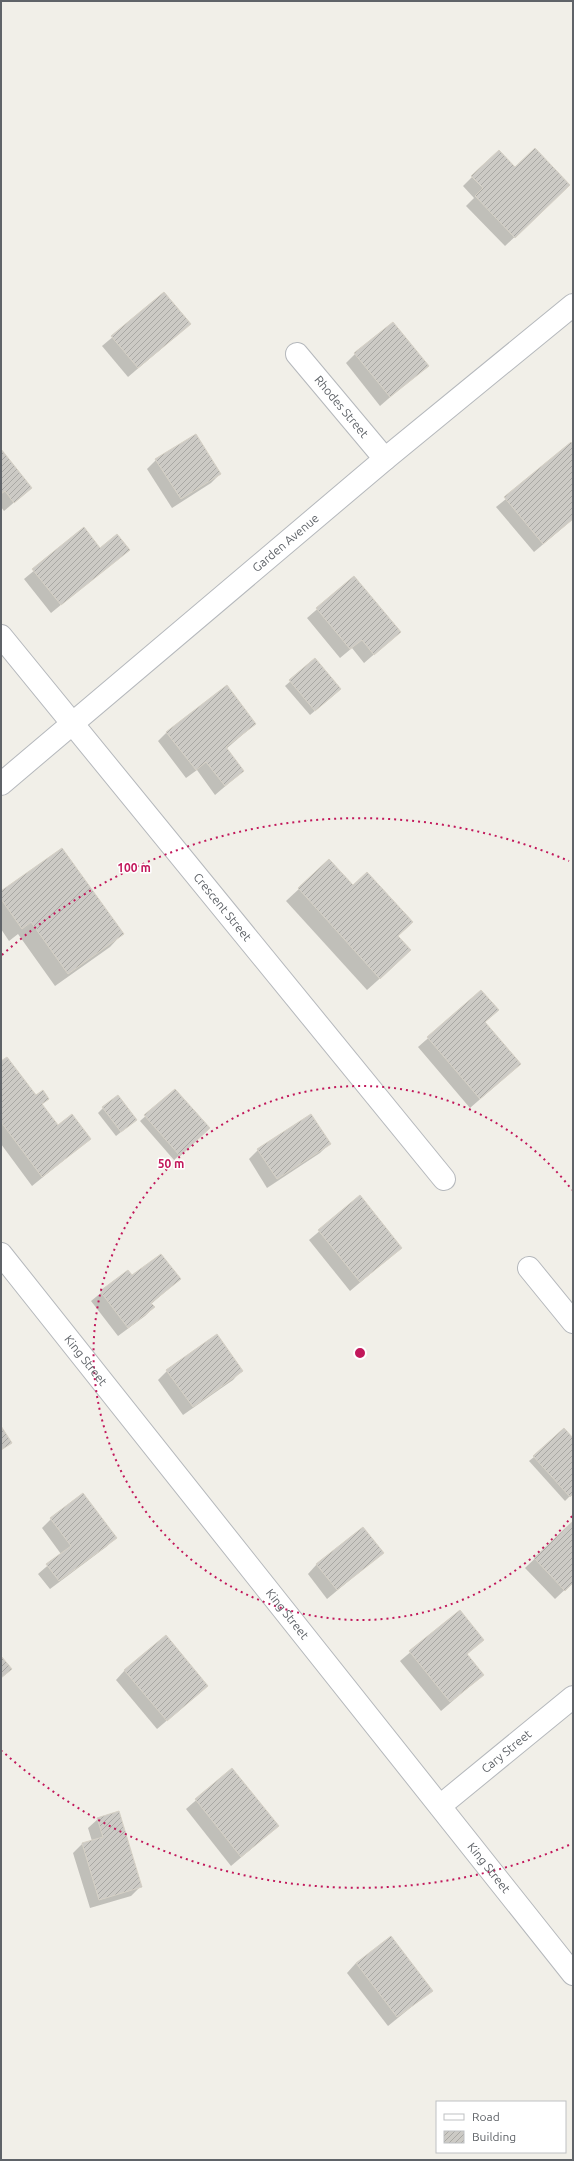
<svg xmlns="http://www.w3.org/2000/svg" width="574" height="2161" font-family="Ubuntu,sans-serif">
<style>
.shadow{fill:#0003}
.building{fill:url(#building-hatch);stroke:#d6d1c6}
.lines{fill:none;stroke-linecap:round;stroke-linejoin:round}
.street-casing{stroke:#b5b8bc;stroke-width:24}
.street{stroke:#fff;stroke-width:22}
.ring{fill:none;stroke:#c2185b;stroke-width:2;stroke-dasharray:2 4}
.labels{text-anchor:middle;stroke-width:3;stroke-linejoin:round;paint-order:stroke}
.street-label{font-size:12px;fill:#5f6368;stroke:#fff}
.centre{fill:#c2185b;stroke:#fff;stroke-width:2}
.ring-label{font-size:12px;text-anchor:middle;font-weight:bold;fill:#c2185b;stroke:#fff;stroke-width:3;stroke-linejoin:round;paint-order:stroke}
</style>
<defs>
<pattern id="building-hatch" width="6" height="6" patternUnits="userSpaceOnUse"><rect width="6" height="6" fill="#cccac5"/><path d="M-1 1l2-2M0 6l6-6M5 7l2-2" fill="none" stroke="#a9a8a4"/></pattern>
</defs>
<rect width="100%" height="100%" fill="#f1efe8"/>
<g class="shadow">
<polygon points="515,168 560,194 505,246 466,206 474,198 463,186 472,177"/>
<polygon points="164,294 190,324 128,377 102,346"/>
<polygon points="355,354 427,365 380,406 346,363"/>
<polygon points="573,445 573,519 534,552 496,507"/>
<polygon points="1,450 31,488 4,511 1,507"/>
<polygon points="156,460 220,474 211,483 172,508 147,469"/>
<polygon points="84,529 100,549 128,550 51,613 24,579"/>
<polygon points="354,577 400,632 364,663 352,648 340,658 307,618"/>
<polygon points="315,660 335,694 310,715 285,686"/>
<polygon points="255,724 226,749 243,771 215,795 197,770 186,778 158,741 167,732"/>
<polygon points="329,861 397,937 397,963 367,990 286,901"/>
<polygon points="1,893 122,934 110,947 55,986 18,934 9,941 1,929"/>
<polygon points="481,992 488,1019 485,1022 510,1073 470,1108 418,1047"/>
<polygon points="1,1063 36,1097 48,1099 41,1105 58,1127 90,1139 32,1186 1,1144"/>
<polygon points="175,1090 204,1133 174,1160 140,1121"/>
<polygon points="103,1108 131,1124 116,1136 98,1113"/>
<polygon points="329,1144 320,1153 267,1188 249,1159 258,1150"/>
<polygon points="360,1197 401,1248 350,1291 309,1240"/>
<polygon points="128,1271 132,1277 180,1279 151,1304 154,1307 145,1316 118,1336 91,1301"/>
<polygon points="242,1370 233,1380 183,1415 158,1380 167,1371"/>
<polygon points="573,1439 573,1493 565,1501 529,1461 534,1457"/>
<polygon points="51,1519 115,1538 106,1547 50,1589 38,1574 61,1554 42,1528"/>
<polygon points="573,1522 573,1582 555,1599 525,1568"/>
<polygon points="382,1553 327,1599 308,1574 317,1564"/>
<polygon points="459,1611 466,1655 483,1675 441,1711 400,1661"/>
<polygon points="125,1670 207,1686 157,1729 116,1680"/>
<polygon points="232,1769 278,1826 231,1866 186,1809"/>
<polygon points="98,1819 140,1887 131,1896 90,1908 73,1853 82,1844 92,1841 88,1828"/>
<polygon points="356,1963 431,1991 388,2026 347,1973"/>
</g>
<g class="building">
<polygon points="535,148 570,185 515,238 475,196 483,188 471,176 499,150 515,167"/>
<polygon points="164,292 191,324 138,368 111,336"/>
<polygon points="393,322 429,366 390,397 354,353"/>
<polygon points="196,434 221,474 181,499 155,459"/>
<polygon points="571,442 573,444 573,519 543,544 504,497"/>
<polygon points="1,449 32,488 14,503 5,491 1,494"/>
<polygon points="84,527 100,548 117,534 130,550 61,605 32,569"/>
<polygon points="354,576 401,632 374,655 362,640 350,649 316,608"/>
<polygon points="315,658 341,689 315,711 289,680"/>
<polygon points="227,685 256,724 226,747 244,771 225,786 206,762 196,770 166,732"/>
<polygon points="62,848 124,934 68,974 31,922 22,929 1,899 1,891"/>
<polygon points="329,859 353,885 367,872 413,922 398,936 411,950 380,979 298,888"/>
<polygon points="481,990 499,1010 485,1022 521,1064 480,1099 427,1037"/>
<polygon points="7,1057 36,1095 43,1090 49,1099 42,1104 58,1125 72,1114 91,1139 42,1177 1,1122 1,1061"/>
<polygon points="175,1089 210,1128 180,1156 144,1115"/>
<polygon points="118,1095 137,1120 121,1132 102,1107"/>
<polygon points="311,1114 331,1144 277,1179 257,1149"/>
<polygon points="360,1195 402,1248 360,1282 318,1230"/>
<polygon points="161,1254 181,1279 151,1303 155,1307 128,1328 100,1291 128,1270 132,1275"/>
<polygon points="217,1334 243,1371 193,1407 166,1370"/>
<polygon points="1,1426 12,1443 1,1450"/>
<polygon points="564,1428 573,1438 573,1494 570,1497 533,1456"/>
<polygon points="83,1493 117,1538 59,1581 46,1564 71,1546 50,1518"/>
<polygon points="573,1521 573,1583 565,1591 534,1558"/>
<polygon points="363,1527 384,1553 337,1590 316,1564"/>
<polygon points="460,1610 484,1640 467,1654 484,1675 450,1702 409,1651"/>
<polygon points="166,1635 208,1686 167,1721 124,1670"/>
<polygon points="1,1656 12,1669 1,1678"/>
<polygon points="232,1768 279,1826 241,1857 195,1799"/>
<polygon points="119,1811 142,1887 99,1900 82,1843 103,1837 97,1818"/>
<polygon points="391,1936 433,1991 397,2017 356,1963"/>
</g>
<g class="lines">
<defs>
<g id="street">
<path id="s1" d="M297 354 385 459"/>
<path id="s2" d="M1 636 444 1179"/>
<path id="s3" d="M1 784 385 459 573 305"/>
<path id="s4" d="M1 1254 573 1974"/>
<polyline points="529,1268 573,1322"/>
<path id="s5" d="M440 1806 573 1697"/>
</g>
</defs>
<use href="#street" class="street-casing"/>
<use href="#street" class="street"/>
</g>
<g class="ring">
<path d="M572 1516A267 267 0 1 1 572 1190"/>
<path d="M569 1845A535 535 0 0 1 2 1751M2 955A535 535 0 0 1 569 861"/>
</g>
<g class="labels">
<g class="street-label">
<text dy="4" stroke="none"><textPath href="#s1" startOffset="69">Rhodes Street</textPath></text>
<text dy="4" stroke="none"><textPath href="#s3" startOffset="373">Garden Avenue</textPath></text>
<text dy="4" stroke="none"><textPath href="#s2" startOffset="350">Crescent Street</textPath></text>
<text dy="4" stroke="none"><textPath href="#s4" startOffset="136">King Street</textPath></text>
<text dy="4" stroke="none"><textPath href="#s4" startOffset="460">King Street</textPath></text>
<text dy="4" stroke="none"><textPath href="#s5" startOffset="86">Cary Street</textPath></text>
<text dy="4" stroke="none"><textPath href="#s4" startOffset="784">King Street</textPath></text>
</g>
</g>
<circle cx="360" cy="1353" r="6" class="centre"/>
<g class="ring-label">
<text x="134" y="872">100 m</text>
<text x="171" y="1168">50 m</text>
</g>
<rect width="574" height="2161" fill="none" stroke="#5f6368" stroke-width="4"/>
<rect x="436" y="2101" width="130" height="52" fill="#ffffff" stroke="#bfc1c3"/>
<rect x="444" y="2114" width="20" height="6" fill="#ffffff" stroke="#bfc1c3"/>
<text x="472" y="2121" font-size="12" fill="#5f6368">Road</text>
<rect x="444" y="2131" width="20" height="12" fill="url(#building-hatch)" stroke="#bfc1c3"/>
<text x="472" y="2141" font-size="12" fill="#5f6368">Building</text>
</svg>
